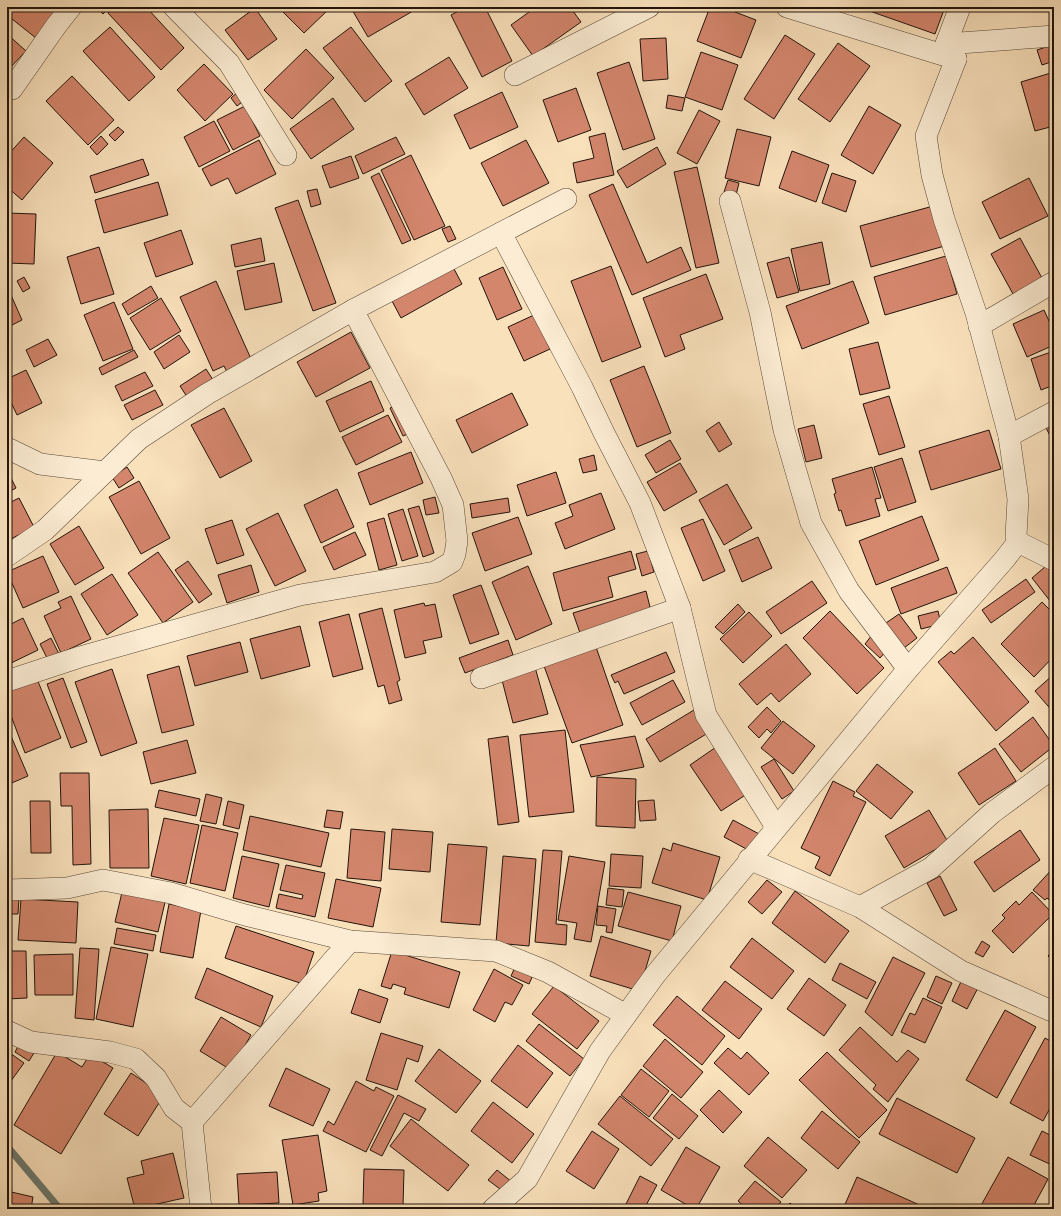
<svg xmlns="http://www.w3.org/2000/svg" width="1061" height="1216" font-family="'Libre Bodoni',serif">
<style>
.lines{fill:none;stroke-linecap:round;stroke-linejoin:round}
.stream{stroke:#6c7970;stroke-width:7}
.building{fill:#d4866d;stroke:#22140b}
.street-casing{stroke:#584737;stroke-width:22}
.street{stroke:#fbecd3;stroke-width:21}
</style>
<rect width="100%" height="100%" fill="#f9e1bc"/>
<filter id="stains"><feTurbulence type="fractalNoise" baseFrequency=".005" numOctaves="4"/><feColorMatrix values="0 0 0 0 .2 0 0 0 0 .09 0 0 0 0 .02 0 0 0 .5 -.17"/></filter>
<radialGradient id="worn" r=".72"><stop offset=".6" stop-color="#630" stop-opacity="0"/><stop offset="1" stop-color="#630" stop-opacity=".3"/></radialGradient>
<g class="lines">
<polyline class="stream" points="7,1146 60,1209"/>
</g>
<g class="building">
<polygon points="7,7 60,7 36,38 7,15"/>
<polygon points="96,7 110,7 103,14"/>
<polygon points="114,7 146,7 184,48 161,70 108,13"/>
<polygon points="278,7 327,7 329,9 304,33"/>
<polygon points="353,7 411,7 413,11 368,37 351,8"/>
<polygon points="466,7 485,7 512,61 482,77 451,15"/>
<polygon points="536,7 570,7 581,22 533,56 511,25"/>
<polygon points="710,7 722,7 756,20 741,58 697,41"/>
<polygon points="861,7 945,7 935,34 861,8"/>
<polygon points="1002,7 1054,7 1003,10"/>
<polygon points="255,8 277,39 248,60 225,30"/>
<polygon points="110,27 155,77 129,101 83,51"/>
<polygon points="351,27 392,81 365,102 323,48"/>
<polygon points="7,34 26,51 7,71"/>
<polygon points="785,35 815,54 774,119 744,99"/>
<polygon points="666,38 668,79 643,81 640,39"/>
<polygon points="838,43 870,66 830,122 798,99"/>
<polygon points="1049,46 1054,61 1042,65 1037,50"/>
<polygon points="306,49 334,78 292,119 264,90"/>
<polygon points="701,52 738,65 722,110 685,97"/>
<polygon points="449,57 468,88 424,115 405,84"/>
<polygon points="629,62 655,139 623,150 597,73"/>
<polygon points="204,64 233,94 205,121 177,90"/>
<polygon points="1054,72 1054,126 1035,131 1021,82"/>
<polygon points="72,76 114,120 88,145 46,101"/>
<polygon points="576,88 591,130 558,142 543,100"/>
<polygon points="240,90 247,98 237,106 231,98"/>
<polygon points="502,92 518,127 470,149 454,115"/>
<polygon points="668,95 685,98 682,111 666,108"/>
<polygon points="333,98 354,129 311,159 290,129"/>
<polygon points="245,106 260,136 233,150 217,120"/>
<polygon points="869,106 901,125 873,174 841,155"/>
<polygon points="699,110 720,121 697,164 677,153"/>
<polygon points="214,121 230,151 199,167 184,137"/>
<polygon points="118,127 124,132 115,141 109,135"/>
<polygon points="737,129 771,137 759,186 725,178"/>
<polygon points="605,133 614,175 577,183 573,163 594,158 589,137"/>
<polygon points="101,136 108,144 97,155 90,147"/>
<polygon points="24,137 53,163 22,200 7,187 7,156"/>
<polygon points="396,137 405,154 363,174 355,156"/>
<polygon points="259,140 276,174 236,194 228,178 211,186 202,169"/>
<polygon points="526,140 549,183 503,206 481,163"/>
<polygon points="657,147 666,164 627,188 617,171"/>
<polygon points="792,151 829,165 816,202 779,188"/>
<polygon points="411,155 445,226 414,240 381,170"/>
<polygon points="351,156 359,178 330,188 322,166"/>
<polygon points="143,159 149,175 95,193 90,176"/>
<polygon points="697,167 719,263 696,268 674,172"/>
<polygon points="379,173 411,240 402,244 371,177"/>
<polygon points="832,173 856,181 846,212 822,203"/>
<polygon points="1029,178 1048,216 1000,239 982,202"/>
<polygon points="728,180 739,183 735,199 723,195"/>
<polygon points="158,182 168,215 104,233 95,200"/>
<polygon points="613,184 647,263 681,247 691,270 632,295 589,195"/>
<polygon points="317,189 321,204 311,207 307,191"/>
<polygon points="298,200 336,303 313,311 275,208"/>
<polygon points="937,205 948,245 871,267 860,226"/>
<polygon points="7,213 36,214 34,264 7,263"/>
<polygon points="450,226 456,239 448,242 442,229"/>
<polygon points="181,230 193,264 156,277 144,243"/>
<polygon points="261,238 265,261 235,267 231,245"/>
<polygon points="1020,238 1042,278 1013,294 991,254"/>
<polygon points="822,242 830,284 800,291 791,249"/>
<polygon points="99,247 114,294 81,304 67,257"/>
<polygon points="946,256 957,294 885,315 874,277"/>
<polygon points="789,257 799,292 777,298 767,263"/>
<polygon points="274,263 282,302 245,310 237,271"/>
<polygon points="611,266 641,347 602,362 571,281"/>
<polygon points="453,267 462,284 401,318 392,301"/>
<polygon points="503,267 522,309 497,320 479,278"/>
<polygon points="706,274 723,319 680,335 685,349 665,357 643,298"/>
<polygon points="24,277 30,288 23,292 17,281"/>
<polygon points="216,281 252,361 227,372 224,366 213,371 180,297"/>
<polygon points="853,281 869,323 802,349 786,306"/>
<polygon points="7,286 22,320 8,327 7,323"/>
<polygon points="151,286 158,298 128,315 122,304"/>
<polygon points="1054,297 1054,310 1049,300"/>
<polygon points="161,298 181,331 150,350 130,318"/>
<polygon points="114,302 133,349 103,361 84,315"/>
<polygon points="1044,310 1054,332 1054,345 1027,357 1013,324"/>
<polygon points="534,315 550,349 524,361 508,327"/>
<polygon points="351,332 370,368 316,397 297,362"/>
<polygon points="179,335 190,352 164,369 154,352"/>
<polygon points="48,339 57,355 34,367 26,350"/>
<polygon points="878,342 890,388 860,395 849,349"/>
<polygon points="134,350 138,357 102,375 99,368"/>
<polygon points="1054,351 1054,385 1041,390 1031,359"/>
<polygon points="644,366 671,433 637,447 610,380"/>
<polygon points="206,369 215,383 189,400 180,386"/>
<polygon points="26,370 42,403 17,415 7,394 7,379"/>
<polygon points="145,372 153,386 122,401 115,386"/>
<polygon points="371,381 384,411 340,432 326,401"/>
<polygon points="155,390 163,405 132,420 124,405"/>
<polygon points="512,393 528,425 472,453 456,420"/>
<polygon points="889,396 905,447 879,455 863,404"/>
<polygon points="397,405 410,433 403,436 390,408"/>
<polygon points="224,408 252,461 220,478 191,425"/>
<polygon points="388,415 402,442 356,465 342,437"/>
<polygon points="719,422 732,444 719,452 706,431"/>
<polygon points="1054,424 1054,443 1046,428"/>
<polygon points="814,425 822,458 806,462 798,429"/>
<polygon points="989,430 1001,469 931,490 919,451"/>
<polygon points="670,440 681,459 656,473 645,455"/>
<polygon points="411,452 423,483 370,505 358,473"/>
<polygon points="594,455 597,470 583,473 579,459"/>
<polygon points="902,458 916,502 888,511 874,467"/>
<polygon points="680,463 697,492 664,511 647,482"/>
<polygon points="127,467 134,478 119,488 112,477"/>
<polygon points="872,467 881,498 875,499 880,516 846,526 841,510 839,511 834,494 836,493 832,479"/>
<polygon points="7,470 16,488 7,493"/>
<polygon points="556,472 566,503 527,516 517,485"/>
<polygon points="139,481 170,538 141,554 109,497"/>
<polygon points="727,484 752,528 724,545 699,500"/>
<polygon points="337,489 354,527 321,543 304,505"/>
<polygon points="601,493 615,529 565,549 555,523 573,516 569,505"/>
<polygon points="435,497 439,513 426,515 423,500"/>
<polygon points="19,498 34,527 7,541 7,504"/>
<polygon points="508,498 510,512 472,518 470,504"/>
<polygon points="419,506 434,553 423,557 408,509"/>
<polygon points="403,509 418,556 402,561 388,514"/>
<polygon points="278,513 306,571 275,586 246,529"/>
<polygon points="922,516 939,560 876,585 859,541"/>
<polygon points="518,517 532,554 485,571 472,533"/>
<polygon points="384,518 397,565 379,570 367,523"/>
<polygon points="703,519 725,571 703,581 681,528"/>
<polygon points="232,520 244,555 217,564 205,529"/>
<polygon points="79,526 104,568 75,585 50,544"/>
<polygon points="355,532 366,555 334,570 323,547"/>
<polygon points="758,537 772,568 742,582 729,550"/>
<polygon points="631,551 636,569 608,577 613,597 563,611 553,573"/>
<polygon points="648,551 654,572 642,576 636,554"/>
<polygon points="158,552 193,602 163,623 128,573"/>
<polygon points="43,556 59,592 23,608 7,572"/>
<polygon points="188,561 212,594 199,603 175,570"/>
<polygon points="251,565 259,592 227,603 218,575"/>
<polygon points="528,566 552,624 516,640 492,582"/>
<polygon points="1046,566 1054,575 1054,606 1032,578"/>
<polygon points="947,567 957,593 901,614 891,588"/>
<polygon points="112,574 138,615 107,635 81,594"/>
<polygon points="1026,579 1035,592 991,623 982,610"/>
<polygon points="812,581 827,603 781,634 766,612"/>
<polygon points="481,585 499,634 470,644 453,595"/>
<polygon points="646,591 651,611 580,633 573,613"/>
<polygon points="71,596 91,639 61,653 44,616 61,608 58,602"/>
<polygon points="1042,602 1054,614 1054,656 1034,677 1001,644"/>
<polygon points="424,603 425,606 435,604 442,637 423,641 426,653 405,658 394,610"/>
<polygon points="738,604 745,612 723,634 715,627"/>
<polygon points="382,608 400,680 397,682 402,700 389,704 384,685 378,687 359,614"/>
<polygon points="830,611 884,668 857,694 803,638"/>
<polygon points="938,611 941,624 921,629 918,616"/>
<polygon points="749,612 772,636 743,663 720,639"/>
<polygon points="349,614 363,669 333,677 319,622"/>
<polygon points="899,614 917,638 904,648 886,623"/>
<polygon points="23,618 38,650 7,665 7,626"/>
<polygon points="300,626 310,666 261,679 250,639"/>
<polygon points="872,635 888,649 880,658 865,644"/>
<polygon points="973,637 1029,702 996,731 938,662 951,651 954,654"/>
<polygon points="51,638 59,654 48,660 40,644"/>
<polygon points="508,640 513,655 465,673 459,658"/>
<polygon points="240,642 248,672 195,686 187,656"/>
<polygon points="786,644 811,674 779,702 771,693 757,705 739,684"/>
<polygon points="596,647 623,725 572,743 544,666"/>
<polygon points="666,652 675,672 624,694 618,681 615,683 611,675"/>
<polygon points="179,666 194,725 162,733 147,675"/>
<polygon points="535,667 548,714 513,723 501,676"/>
<polygon points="112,669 137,743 101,756 75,682"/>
<polygon points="35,674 61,738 25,753 7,705 7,686"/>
<polygon points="1054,674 1054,713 1035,691"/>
<polygon points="63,678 87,742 71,748 47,684"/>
<polygon points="673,680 685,702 642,725 630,703"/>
<polygon points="767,707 781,721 771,733 767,729 759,738 748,727"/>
<polygon points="694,710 708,733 660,762 646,739"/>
<polygon points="1033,717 1054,746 1021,772 999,744"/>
<polygon points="783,721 815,746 793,774 761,748"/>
<polygon points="565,730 574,812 529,817 520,735"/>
<polygon points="11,736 28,776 7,785 7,737"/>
<polygon points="508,736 519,822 498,825 488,739"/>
<polygon points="635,736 644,767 591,777 580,745"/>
<polygon points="187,740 196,773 151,784 143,752"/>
<polygon points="719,745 750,792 721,811 690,765"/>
<polygon points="995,748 1016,781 979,805 958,773"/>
<polygon points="774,759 794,791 782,799 761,767"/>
<polygon points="877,764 913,792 891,819 856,791"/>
<polygon points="60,773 89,773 91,864 73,865 72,806 61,806"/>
<polygon points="597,777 636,779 635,828 596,826"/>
<polygon points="833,781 855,792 853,796 866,802 830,876 815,868 820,857 801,848"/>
<polygon points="159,790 200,799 196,816 155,807"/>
<polygon points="206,794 222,798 216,824 200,821"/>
<polygon points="654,800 656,820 640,821 638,801"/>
<polygon points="30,801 50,801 51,853 31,853"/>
<polygon points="228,801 244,805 239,829 223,825"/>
<polygon points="148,809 149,868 110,868 109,810"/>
<polygon points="327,810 343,812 340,829 324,827"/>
<polygon points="929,810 948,842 904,868 885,836"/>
<polygon points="250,816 329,833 321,867 243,850"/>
<polygon points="164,818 199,825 186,884 151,876"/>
<polygon points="733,820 761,835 752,852 724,837"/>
<polygon points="202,825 238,833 225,891 190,883"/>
<polygon points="351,829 385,832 381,881 347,878"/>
<polygon points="392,829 433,832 430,872 389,869"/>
<polygon points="1020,830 1040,860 994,892 974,862"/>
<polygon points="673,843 720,857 707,900 652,883 663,848 671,851"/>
<polygon points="448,844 487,847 480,925 441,922"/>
<polygon points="543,850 562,851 556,924 567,925 566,945 535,942"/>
<polygon points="611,854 643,856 641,888 609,886"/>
<polygon points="242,856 279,864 269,907 233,898"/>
<polygon points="503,856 536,859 529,946 496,943"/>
<polygon points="569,856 605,862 591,942 574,939 577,923 558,920"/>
<polygon points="286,865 325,873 315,917 276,908 279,894 302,899 303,895 280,890"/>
<polygon points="1054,867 1054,904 1047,898 1045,900 1033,890"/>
<polygon points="940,876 957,910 944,916 927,883"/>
<polygon points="336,879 381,888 373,927 328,918"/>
<polygon points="767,880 782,892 762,914 748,902"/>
<polygon points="123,888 166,898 158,932 115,922"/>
<polygon points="608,888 624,890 622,907 606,905"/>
<polygon points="795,891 849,931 825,963 772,923"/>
<polygon points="628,892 681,906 672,941 618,926"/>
<polygon points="1032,892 1053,914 1013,953 992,931 1005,918 1002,915 1016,901 1019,905"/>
<polygon points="7,898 19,898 18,914 7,914"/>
<polygon points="21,899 78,902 76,943 18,940"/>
<polygon points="169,904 201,910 193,958 160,952"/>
<polygon points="598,906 616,909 612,933 606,932 607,926 596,925"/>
<polygon points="236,926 314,952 303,984 225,958"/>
<polygon points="117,928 156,935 153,951 114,944"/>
<polygon points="601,936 651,951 639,991 590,976"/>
<polygon points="752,938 794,971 772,999 730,967"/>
<polygon points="982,941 990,946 983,957 975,953"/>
<polygon points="111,947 148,954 133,1027 96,1019"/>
<polygon points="80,948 99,949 94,1020 75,1018"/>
<polygon points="1054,949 1054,962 1048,956"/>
<polygon points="7,951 26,951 27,998 7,999"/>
<polygon points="392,951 460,972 449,1008 404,994 406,988 393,984 391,989 381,986"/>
<polygon points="73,954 73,995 35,995 34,955"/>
<polygon points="893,957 925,973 892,1036 865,1012"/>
<polygon points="840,963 876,982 867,999 832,980"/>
<polygon points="516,965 534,973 529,984 511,976"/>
<polygon points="207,968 273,996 261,1027 195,998"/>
<polygon points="494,969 523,985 512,1005 505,1002 495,1022 473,1010"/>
<polygon points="964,975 980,984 967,1009 952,1001"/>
<polygon points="936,976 952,983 942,1004 927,997"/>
<polygon points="809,978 846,1005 824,1036 787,1009"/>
<polygon points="725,981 762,1009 739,1039 702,1010"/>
<polygon points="554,986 599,1021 577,1049 532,1014"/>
<polygon points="359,989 388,999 380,1023 351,1013"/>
<polygon points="677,996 725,1036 702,1065 653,1025"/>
<polygon points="923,998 942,1007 925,1043 901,1032 910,1013 915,1015"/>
<polygon points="1005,1010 1036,1027 997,1098 966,1080"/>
<polygon points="221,1017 251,1035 231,1070 200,1051"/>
<polygon points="539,1024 584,1059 570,1076 526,1041"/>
<polygon points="860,1027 897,1062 908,1050 919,1059 888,1102 873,1089 876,1085 839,1050"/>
<polygon points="381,1033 423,1046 418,1062 407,1058 397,1090 366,1080"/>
<polygon points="1045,1038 1054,1043 1054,1101 1043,1121 1010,1103"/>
<polygon points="22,1039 37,1048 29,1061 15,1052"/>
<polygon points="665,1039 703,1072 681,1098 643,1066"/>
<polygon points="518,1045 553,1073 527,1108 491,1081"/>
<polygon points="728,1048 741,1059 747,1052 769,1073 749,1095 714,1063"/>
<polygon points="439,1049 481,1081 456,1113 415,1081"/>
<polygon points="7,1051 24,1063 8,1085 7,1084"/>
<polygon points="57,1052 82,1067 90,1054 113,1068 61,1154 14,1125"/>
<polygon points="827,1052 887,1110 859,1138 799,1080"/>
<polygon points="286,1068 330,1089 313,1126 269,1106"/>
<polygon points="641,1069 669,1091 649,1117 621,1095"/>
<polygon points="131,1073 164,1095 138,1136 104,1114"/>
<polygon points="356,1081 374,1091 376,1087 394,1096 366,1152 323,1131 328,1121 334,1125"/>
<polygon points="719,1090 742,1112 723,1133 700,1110"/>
<polygon points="672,1094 698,1116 679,1139 653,1118"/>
<polygon points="398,1095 426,1109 419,1121 404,1113 382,1156 370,1150"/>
<polygon points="620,1096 673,1139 651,1166 598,1124"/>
<polygon points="897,1098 975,1138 957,1173 879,1134"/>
<polygon points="493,1102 534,1134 512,1163 471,1131"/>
<polygon points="822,1111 860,1142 838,1169 801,1138"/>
<polygon points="411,1119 469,1165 448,1191 390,1146"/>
<polygon points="592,1131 619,1149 594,1189 566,1171"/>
<polygon points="1042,1131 1054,1137 1054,1166 1030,1155"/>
<polygon points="318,1135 327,1191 318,1193 319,1201 293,1205 282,1140"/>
<polygon points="768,1137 807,1170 782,1198 744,1166"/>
<polygon points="686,1147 720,1167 696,1209 694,1209 661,1190"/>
<polygon points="173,1153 184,1198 135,1209 127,1178 144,1174 141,1161"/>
<polygon points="1008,1157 1048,1179 1032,1209 979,1209"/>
<polygon points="364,1169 404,1170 403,1206 363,1205"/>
<polygon points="497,1170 512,1182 504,1192 488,1180"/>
<polygon points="277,1172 279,1203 239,1205 237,1174"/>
<polygon points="640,1176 657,1185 644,1209 626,1209 624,1208"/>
<polygon points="857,1177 924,1207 923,1209 843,1209"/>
<polygon points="755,1181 781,1202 775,1209 747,1209 738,1201"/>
<polygon points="7,1191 33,1197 31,1209 7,1209"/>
<polygon points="790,1203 797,1209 784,1209"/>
</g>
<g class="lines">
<defs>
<g id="street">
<polyline points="174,7 229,63 286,155"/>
<polyline points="787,7 956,59"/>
<polyline points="946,44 1054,36"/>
<polyline points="515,75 649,7"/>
<polyline points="12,89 56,26 71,7"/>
<polyline points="730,201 760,312 784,430 811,523 849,591 908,669"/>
<polyline points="501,233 582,387 604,433 640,503 680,608 706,715 776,827"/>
<polyline points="979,326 1054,282"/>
<polyline points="1009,436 1054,412"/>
<polyline points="7,448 40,464 105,472"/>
<polyline points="1018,542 1054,560"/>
<polyline points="7,556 45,530 139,439 207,394 353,310 566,199"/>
<polyline points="481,678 680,608"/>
<polyline points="7,681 80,657 300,595 435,572 452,562 455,554 457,541 453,505 441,478 353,310"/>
<polyline points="749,859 860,907 961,971 1054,1012"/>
<polyline points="7,890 67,888 103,880 171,893 245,915 350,941 496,951 548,972 626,1015"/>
<polyline points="860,907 931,868 992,813 1054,767"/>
<polyline points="7,1031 31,1042 110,1052 136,1059 156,1078 174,1108 192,1122 201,1209"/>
<polyline points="192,1122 350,941"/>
<polyline points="493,1209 527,1179 600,1051 655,975 908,669 1004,560 1018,542 1016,536 1018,499 1009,436 976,313 944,219 932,175 926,136 956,59 946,44 960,7"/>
</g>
</defs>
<use href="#street" class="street-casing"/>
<use href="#street" class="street"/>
</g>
<rect width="1061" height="1216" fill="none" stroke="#f9e1bc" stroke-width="24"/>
<rect x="8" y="8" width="1045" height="1200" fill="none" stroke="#22140b" stroke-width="2"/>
<rect x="12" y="12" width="1037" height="1192" fill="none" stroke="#22140b"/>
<rect width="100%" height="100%" filter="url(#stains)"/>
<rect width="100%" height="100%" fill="url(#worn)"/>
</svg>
